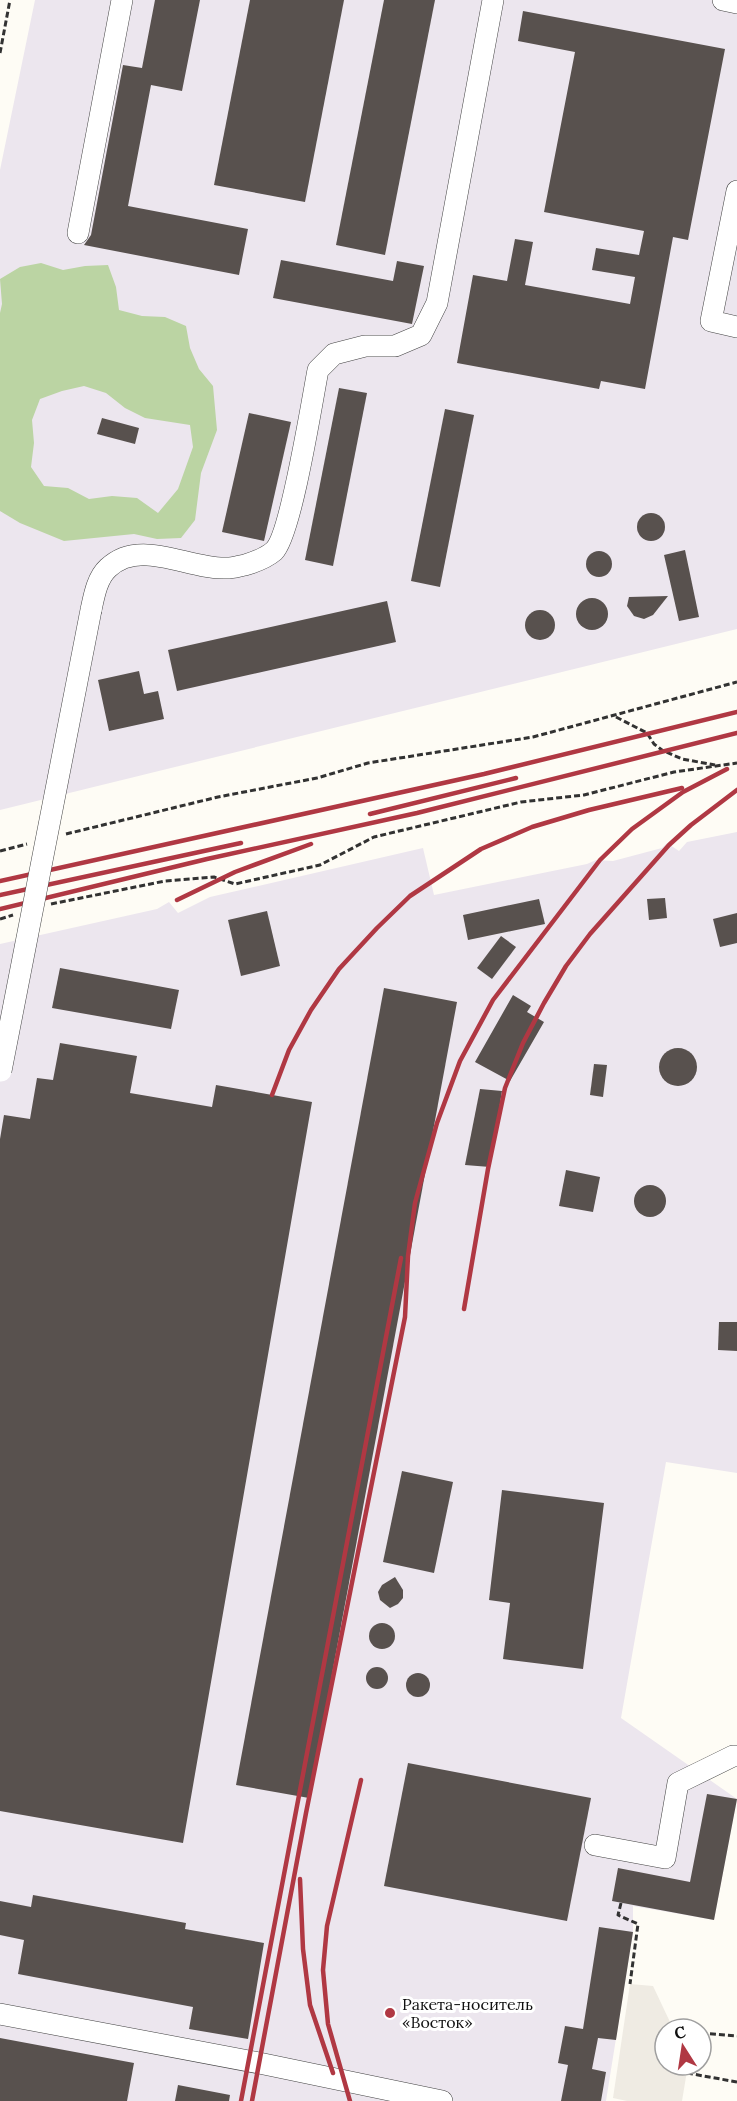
<svg xmlns="http://www.w3.org/2000/svg" width="737" height="2101" font-family="Lora,serif">
<style>
.industrial{fill:#ece6ee}
.forest{fill:#bbd4a3;fill-rule:evenodd}
.plaza{fill:#efebe3}
.building{fill:#58514e}
.lines{fill:none;stroke-linecap:round;stroke-linejoin:round}
.minor-casing{stroke:#434343;stroke-width:22}
.path{stroke:#323232;stroke-width:3;stroke-dasharray:6 3;stroke-linecap:butt}
.minor{stroke:#fff;stroke-width:21}
.rail{stroke:#b03843;stroke-width:4.5}
.minor-bridge-casing{stroke:#434343;stroke-width:22;stroke-linecap:butt}
.minor-bridge{stroke:#fff;stroke-width:21}
.poi-dot{fill:#b03843;stroke:#fff;stroke-width:2}
.labels{text-anchor:middle;stroke-width:6;stroke-linejoin:round;paint-order:stroke}
.poi-label{font-size:16px;fill:#101010;stroke:#fff;text-anchor:start}
</style>
<rect width="100%" height="100%" fill="#fefcf5"/>
<g class="industrial">
<polygon points="35,0 737,0 737,629 0,810 0,170"/>
<polygon points="737,832 737,1473 666,1462 621,1718 737,1799 714,1920 633,1906 633,1932 606,2101 0,2101 0,944 157,909 169,902 178,913 210,897 423,848 434,895 587,864 596,860 613,861 662,848 667,843 679,851 687,842"/>
</g>
<path class="forest" d="M41 263 63 270 85 266 108 265 116 287 119 310 142 316 165 317 186 326 190 348 199 369 213 386 217 430 201 473 195 520 181 538 157 539 134 534 64 541 20 523 0 511V313L2 304 0 279 20 267ZM84 386 106 393 125 408 145 418 190 425 193 447 178 489 158 513 137 498 112 496 89 499 68 488 44 486 31 467 34 443 32 420 40 399 62 391Z"/>
<polygon class="plaza" points="630,1984 653,1986 670,2022 694,2026 694,2029 665,2029 665,2065 688,2065 682,2101 627,2101 613,2098"/>
<g class="building">
<polygon points="155,0 200,0 182,91 151,85 128,206 248,229 239,275 84,245 91,235 123,65 142,68"/>
<polygon points="250,0 344,0 305,202 214,185"/>
<polygon points="384,0 435,0 385,255 336,245"/>
<polygon points="523,11 725,49 688,240 673,237 645,389 601,381 599,389 457,363 473,275 507,281 515,239 533,242 525,285 630,304 635,277 592,270 596,248 639,255 644,231 544,212 575,52 518,41"/>
<polygon points="281,260 393,281 397,261 424,266 412,324 273,298"/>
<polygon points="339,388 367,393 333,566 305,560"/>
<polygon points="445,409 474,415 440,587 411,581"/>
<polygon points="249,413 291,422 264,541 222,532"/>
<polygon points="102,418 139,428 135,444 97,434"/>
<circle cx="651" cy="527" r="14"/>
<polygon points="685,550 699,617 679,621 664,555"/>
<circle cx="599" cy="564" r="13"/>
<polygon points="668,596 653,615 644,619 634,616 627,606 629,597"/>
<circle cx="592" cy="614" r="16"/>
<polygon points="387,601 396,642 177,691 168,650"/>
<circle cx="540" cy="625" r="15"/>
<polygon points="139,671 144,694 158,691 164,719 109,731 98,680"/>
<polygon points="665,898 667,918 649,920 647,899"/>
<polygon points="539,899 545,924 468,940 463,915"/>
<polygon points="267,911 280,966 241,976 228,920"/>
<polygon points="737,913 737,943 720,947 713,919"/>
<polygon points="501,936 516,947 492,979 477,968"/>
<polygon points="60,968 179,990 171,1029 52,1008"/>
<polygon points="384,988 457,1002 309,1798 236,1785"/>
<polygon points="513,995 531,1006 527,1012 544,1022 510,1081 475,1062"/>
<polygon points="60,1043 137,1056 130,1093 212,1107 216,1085 312,1102 183,1843 0,1811 0,1139 4,1115 30,1119 37,1078 53,1080"/>
<circle cx="678" cy="1067" r="19"/>
<polygon points="594,1064 607,1065 603,1097 590,1095"/>
<polygon points="480,1089 502,1091 490,1167 465,1165"/>
<polygon points="566,1170 600,1177 593,1212 559,1206"/>
<circle cx="650" cy="1201" r="16"/>
<polygon points="719,1322 737,1322 737,1351 718,1350"/>
<polygon points="402,1471 453,1482 434,1573 383,1562"/>
<polygon points="502,1490 604,1503 583,1669 503,1659 510,1603 489,1600"/>
<polygon points="395,1577 403,1590 403,1598 398,1604 390,1608 380,1600 378,1592 382,1585"/>
<circle cx="382" cy="1636" r="13"/>
<circle cx="377" cy="1678" r="11"/>
<circle cx="418" cy="1685" r="12"/>
<polygon points="408,1763 591,1798 567,1921 384,1886"/>
<polygon points="707,1794 737,1799 714,1920 612,1901 618,1868 690,1882"/>
<polygon points="33,1895 186,1923 185,1929 264,1943 248,2039 189,2029 193,2007 18,1974 24,1940 0,1935 0,1901 31,1907"/>
<polygon points="599,1927 633,1932 616,2040 598,2038 592,2069 606,2072 601,2101 561,2101 568,2065 558,2063 565,2026 583,2029"/>
<polygon points="0,2038 134,2063 127,2101 0,2101"/>
<polygon points="178,2085 230,2095 229,2101 175,2101"/>
</g>
<g class="lines">
<defs>
<g id="minor">
<polyline points="723,0 737,3"/>
<polyline points="737,191 711,321 737,327"/>
<polyline points="78,233 122,0"/>
<path d="M91 610C94 596 97 578 108 568 140 537 189 570 227 568 233 568 239 566 245 565 255 562 266 558 274 551 291 535 312 401 318 370L334 354 365 346H395L421 335 437 303 493 0"/>
<polyline points="595,1845 665,1858 678,1783 733,1756 737,1756"/>
<polyline points="0,2014 259,2063 442,2101"/>
</g>
</defs>
<use href="#minor" class="minor-casing"/>
<g class="path">
<polyline points="0,53 10,0"/>
<polyline points="616,717 647,733 654,744 662,750 682,759 715,765"/>
<polyline points="66,834 218,797 317,778 368,763 533,737 737,682"/>
<polyline points="0,851 27,844"/>
<polyline points="51,904 165,881 214,877 235,884 320,865 374,837 521,802 584,795 674,772 737,763"/>
<polyline points="0,919 13,915"/>
<polyline points="621,1903 618,1915 638,1924 630,1984"/>
<polyline points="701,2033 737,2036"/>
<polyline points="687,2073 737,2082"/>
</g>
<use href="#minor" class="minor"/>
<g class="rail">
<polyline points="370,814 516,778"/>
<polyline points="0,881 484,774 737,712"/>
<polyline points="0,895 241,843"/>
<polyline points="177,900 235,872 311,844"/>
<polyline points="0,909 207,859 417,813 737,733"/>
<polyline points="272,1095 289,1050 311,1010 339,969 377,928 410,896 481,849 532,827 589,810 682,788"/>
<polyline points="464,1309 488,1169 505,1088 523,1043 544,1003 566,966 590,934 669,845 691,825 737,790"/>
<polyline points="300,1879 303,1949 310,2005 333,2073"/>
<polyline points="241,2101 401,1258"/>
<polyline points="252,2101 306,1813 405,1317 408,1256 415,1203 437,1123 460,1061 493,1000 600,860 632,829 683,792 727,769"/>
<polyline points="350,2101 328,2024 323,1970 327,1926 361,1780"/>
</g>
<defs>
<polyline id="minor-bridge" points="1,1071 91,610"/>
</defs>
<use href="#minor-bridge" class="minor-bridge-casing"/>
<use href="#minor-bridge" class="minor-bridge"/>
</g>
<circle class="poi-dot" cx="390" cy="2013" r="6"/>
<g class="labels">
<g class="poi-label">
<text x="402" y="2010">Ракета-носитель<tspan x="402" dy="18">«Восток»</tspan></text>
</g>
</g>
<g transform="translate(683 2047) rotate(348)"><circle r="28" fill="#ffffff" stroke="#9f9f9f" stroke-width="1.5"/>
<path d="M0-4.5L10 22L0 15L-10 22Z" fill="#b03843"/>
<text y="-9" font-size="16" font-weight="bold" text-anchor="middle" fill="#101010">С</text>
</g>
</svg>
